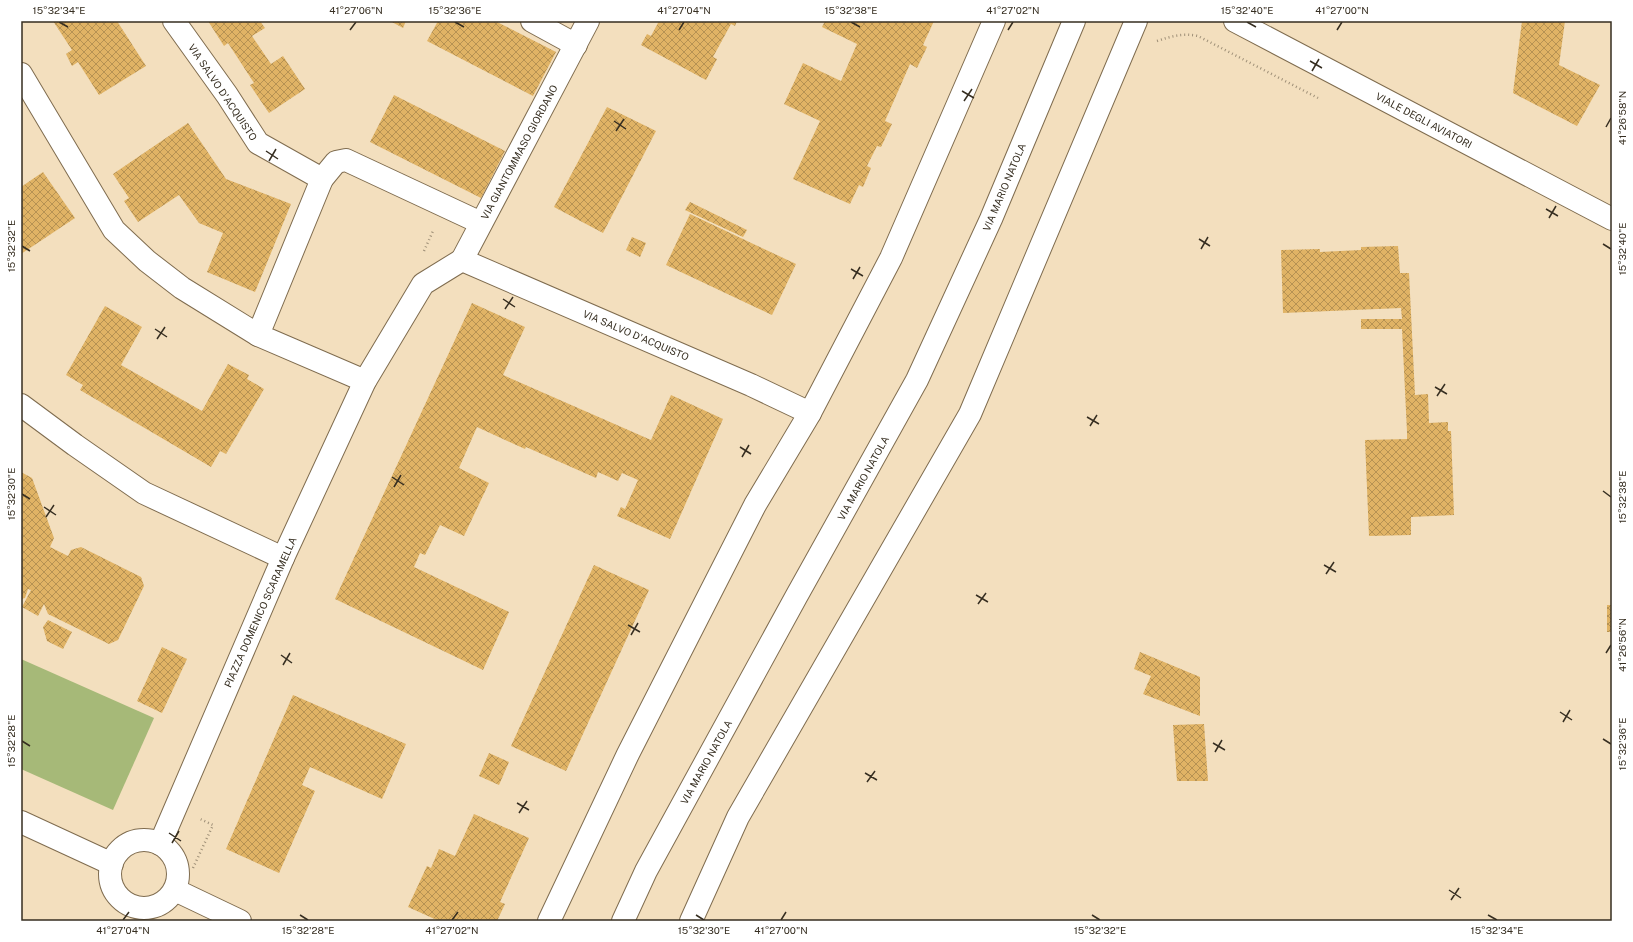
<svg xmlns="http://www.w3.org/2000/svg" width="1633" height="942" font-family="'Public Sans',sans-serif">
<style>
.garden{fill:#a6b978}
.building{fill:url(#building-cross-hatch)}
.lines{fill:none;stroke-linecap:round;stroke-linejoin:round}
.street-casing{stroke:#7f6c4f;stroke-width:24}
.secondary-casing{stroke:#7f6c4f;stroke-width:24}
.path{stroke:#9f9078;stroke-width:2.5;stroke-dasharray:1 3;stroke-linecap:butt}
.street{stroke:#fff;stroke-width:22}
.secondary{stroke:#fff;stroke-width:22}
.ticks{fill:none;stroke:#362e21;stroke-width:1.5}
.labels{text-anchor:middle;stroke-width:3;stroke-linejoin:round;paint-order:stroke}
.street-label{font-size:10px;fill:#362e21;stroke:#fff}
.neatline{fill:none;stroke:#362e21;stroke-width:1.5}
.ticks-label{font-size:10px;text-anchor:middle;fill:#362e21}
</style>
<defs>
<pattern id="building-cross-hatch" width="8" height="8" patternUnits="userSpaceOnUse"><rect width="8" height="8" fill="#e0b365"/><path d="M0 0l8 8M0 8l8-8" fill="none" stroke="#b69253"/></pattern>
</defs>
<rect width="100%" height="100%" fill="#f3dfbe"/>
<polygon class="garden" points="21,659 154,718 113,810 21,769"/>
<g class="building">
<polygon points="53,21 117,21 146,66 99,95 78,62 72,66 66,54 72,50"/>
<polygon points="208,21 260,21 265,28 252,36 271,64 283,56 305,89 269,113 250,85 254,83 228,43 224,46"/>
<polygon points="390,21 406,21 403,28"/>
<polygon points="438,21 495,21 556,52 533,96 427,41"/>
<polygon points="659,21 737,21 735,26 731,24 713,57 717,59 706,80 641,45 647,34 651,36"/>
<polygon points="825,21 934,21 923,45 927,47 917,68 910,64 885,121 892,124 881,147 877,146 867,166 871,168 863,187 859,185 850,204 793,179 820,121 784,104 803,63 841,81 857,44 822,27"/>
<polygon points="1522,21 1565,21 1559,65 1600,85 1577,126 1513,93"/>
<polygon points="394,95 505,151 481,198 370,142"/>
<polygon points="607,107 656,131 603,233 554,207"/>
<polygon points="188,123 226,179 291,204 255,292 207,272 223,233 199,223 179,195 138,222 124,201 129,198 113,174"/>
<polygon points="43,172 75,218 21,254 21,187"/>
<polygon points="690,202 747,230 743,237 685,210"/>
<polygon points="690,214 796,264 772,315 666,265"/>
<polygon points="632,237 646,243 640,257 626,250"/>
<polygon points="1398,246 1400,273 1409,273 1415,395 1428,394 1429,423 1448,422 1448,431 1451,431 1454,515 1411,517 1411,535 1369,536 1365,440 1407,439 1407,432 1402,329 1361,329 1361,319 1402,319 1401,308 1283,313 1281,250 1320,249 1320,252 1361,250 1361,247"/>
<polygon points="472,303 525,327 503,375 651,440 671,395 723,419 670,539 617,516 621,507 625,509 638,480 622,473 618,481 598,472 596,478 526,447 525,449 477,427 459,468 489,483 464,536 440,525 425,555 420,553 414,567 509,612 483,670 335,599"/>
<polygon points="105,306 142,327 121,365 202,411 228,364 249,375 247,379 264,389 226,454 220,451 211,467 80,390 83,385 66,375"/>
<polygon points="21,472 32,478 54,538 50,547 68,556 71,550 81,547 141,577 144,586 118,640 109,644 48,614 44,604 38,616 22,607 31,590 28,589 25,598 21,599"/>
<polygon points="594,565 649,590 566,771 511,746"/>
<rect x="1607" y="605" width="5" height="27"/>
<polygon points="48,620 72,632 63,649 47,641 43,627"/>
<polygon points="162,647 187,659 162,713 137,701"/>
<polygon points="1140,652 1200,677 1200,716 1143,694 1151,676 1134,669"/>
<polygon points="293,695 406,744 382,799 310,767 302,785 315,791 279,873 226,849"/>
<polygon points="1204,724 1208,781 1177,781 1173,725"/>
<polygon points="489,753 509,762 499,785 479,776"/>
<polygon points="474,814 529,838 500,902 505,904 497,921 439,921 408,907 427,866 431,868 439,849 455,856"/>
</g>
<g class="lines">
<defs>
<g id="street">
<polyline points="174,21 227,95 258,143 322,179"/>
<polyline points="532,21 576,45"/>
<polyline points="21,74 114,230 147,261 182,288 258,335"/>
<polyline points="462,260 751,385 810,413"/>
<polyline points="462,260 588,21"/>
<polyline points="365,381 258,335 322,179 336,162 346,160 481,223"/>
<polyline points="21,405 75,445 144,493 283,558"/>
<polyline points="21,822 112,864"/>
<circle cx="144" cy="874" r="34"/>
<polyline points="160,844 283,558 365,381 423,284 462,260"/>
<polyline points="175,890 240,921"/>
<polyline points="549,921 628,754 755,505 810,413 891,258 994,21"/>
<polyline points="691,921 738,817 970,414 1136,21"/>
</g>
<g id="secondary">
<polyline points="1235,21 1612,219"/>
<polyline points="623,921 646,871 796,597 917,380 991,219 1074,21"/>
</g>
</defs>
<use href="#street" class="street-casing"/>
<use href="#secondary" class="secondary-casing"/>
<g class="path">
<path d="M1157 41C1172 36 1183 33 1198 36L1318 98"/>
<polyline points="424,251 433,231"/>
<polyline points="193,868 213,825 200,819"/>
</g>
<use href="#street" class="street"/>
<use href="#secondary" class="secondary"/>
</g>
<path class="ticks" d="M59 22 68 27M455 22 464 27M851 22 860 27M1247 22 1256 27M350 30 356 22M679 30 684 22M1008 30 1013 22M1337 30 1342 22M1310 61 1322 68M1312 71 1319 59M962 91 974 98M964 101 972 89M614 121 626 129M1606 127 1611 118M616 131 624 119M266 151 278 159M269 161 276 149M1546 209 1558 216M1549 218 1556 206M1199 239 1210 246M1603 244 1611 249M22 246 30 251M1201 249 1208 237M851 269 863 276M853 279 860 267M503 299 515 307M505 309 513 297M155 329 167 337M157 339 165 327M1435 387 1447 394M1437 396 1445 384M1087 417 1099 424M1090 426 1097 415M740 447 751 454M742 457 749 445M392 477 404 485M394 487 401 475M1603 491 1611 497M22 494 30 499M44 507 56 515M46 517 54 505M1324 565 1336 572M1326 574 1334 562M976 595 988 602M978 604 986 593M628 625 640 632M631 635 638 623M1606 653 1611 645M281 655 292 663M283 665 290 653M1560 712 1572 720M1563 722 1570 710M1603 739 1611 744M22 741 30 746M1213 743 1225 750M1215 752 1222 740M865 773 877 780M867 782 875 771M517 803 529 810M519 813 527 801M169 833 181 841M172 843 179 831M1449 890 1461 898M1451 900 1459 888M300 915 308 920M696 915 704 920M1092 915 1100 920M1488 915 1497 920M123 920 129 912M452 920 458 912M781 920 786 912"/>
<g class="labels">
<g class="street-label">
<text transform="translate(223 92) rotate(56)" y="4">VIA SALVO D'ACQUISTO</text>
<text transform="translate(1424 120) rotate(28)" y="4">VIALE DEGLI AVIATORI</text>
<text transform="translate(519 152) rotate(-62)" y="4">VIA GIANTOMMASO GIORDANO</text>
<text transform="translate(1004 187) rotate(-67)" y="4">VIA MARIO NATOLA</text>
<text transform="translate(636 335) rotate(23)" y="4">VIA SALVO D'ACQUISTO</text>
<text transform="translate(863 478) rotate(-61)" y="4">VIA MARIO NATOLA</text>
<text transform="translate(260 612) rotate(-66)" y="4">PIAZZA DOMENICO SCARAMELLA</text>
<text transform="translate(706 762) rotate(-61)" y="4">VIA MARIO NATOLA</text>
</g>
</g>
<rect width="1633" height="942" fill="none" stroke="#ffffff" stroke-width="44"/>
<rect x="22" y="22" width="1589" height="898" class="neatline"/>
<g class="ticks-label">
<text x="59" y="14">15°32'34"E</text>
<text x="356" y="14">41°27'06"N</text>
<text x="455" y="14">15°32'36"E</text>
<text x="684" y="14">41°27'04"N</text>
<text x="851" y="14">15°32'38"E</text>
<text x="1013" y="14">41°27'02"N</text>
<text x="1247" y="14">15°32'40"E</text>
<text x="1342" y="14">41°27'00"N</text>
<text transform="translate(1622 118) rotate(-90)" y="4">41°26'58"N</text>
<text transform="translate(11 246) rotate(-90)" y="4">15°32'32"E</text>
<text transform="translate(1622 249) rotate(-90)" y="4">15°32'40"E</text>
<text transform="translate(11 494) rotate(-90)" y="4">15°32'30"E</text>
<text transform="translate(1622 497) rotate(-90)" y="4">15°32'38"E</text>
<text transform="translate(1622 645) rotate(-90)" y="4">41°26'56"N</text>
<text transform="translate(11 741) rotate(-90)" y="4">15°32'28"E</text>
<text transform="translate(1622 744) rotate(-90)" y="4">15°32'36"E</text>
<text x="123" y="934">41°27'04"N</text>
<text x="308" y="934">15°32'28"E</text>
<text x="452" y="934">41°27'02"N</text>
<text x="704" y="934">15°32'30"E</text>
<text x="781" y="934">41°27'00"N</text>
<text x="1100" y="934">15°32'32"E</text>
<text x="1497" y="934">15°32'34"E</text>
</g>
</svg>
